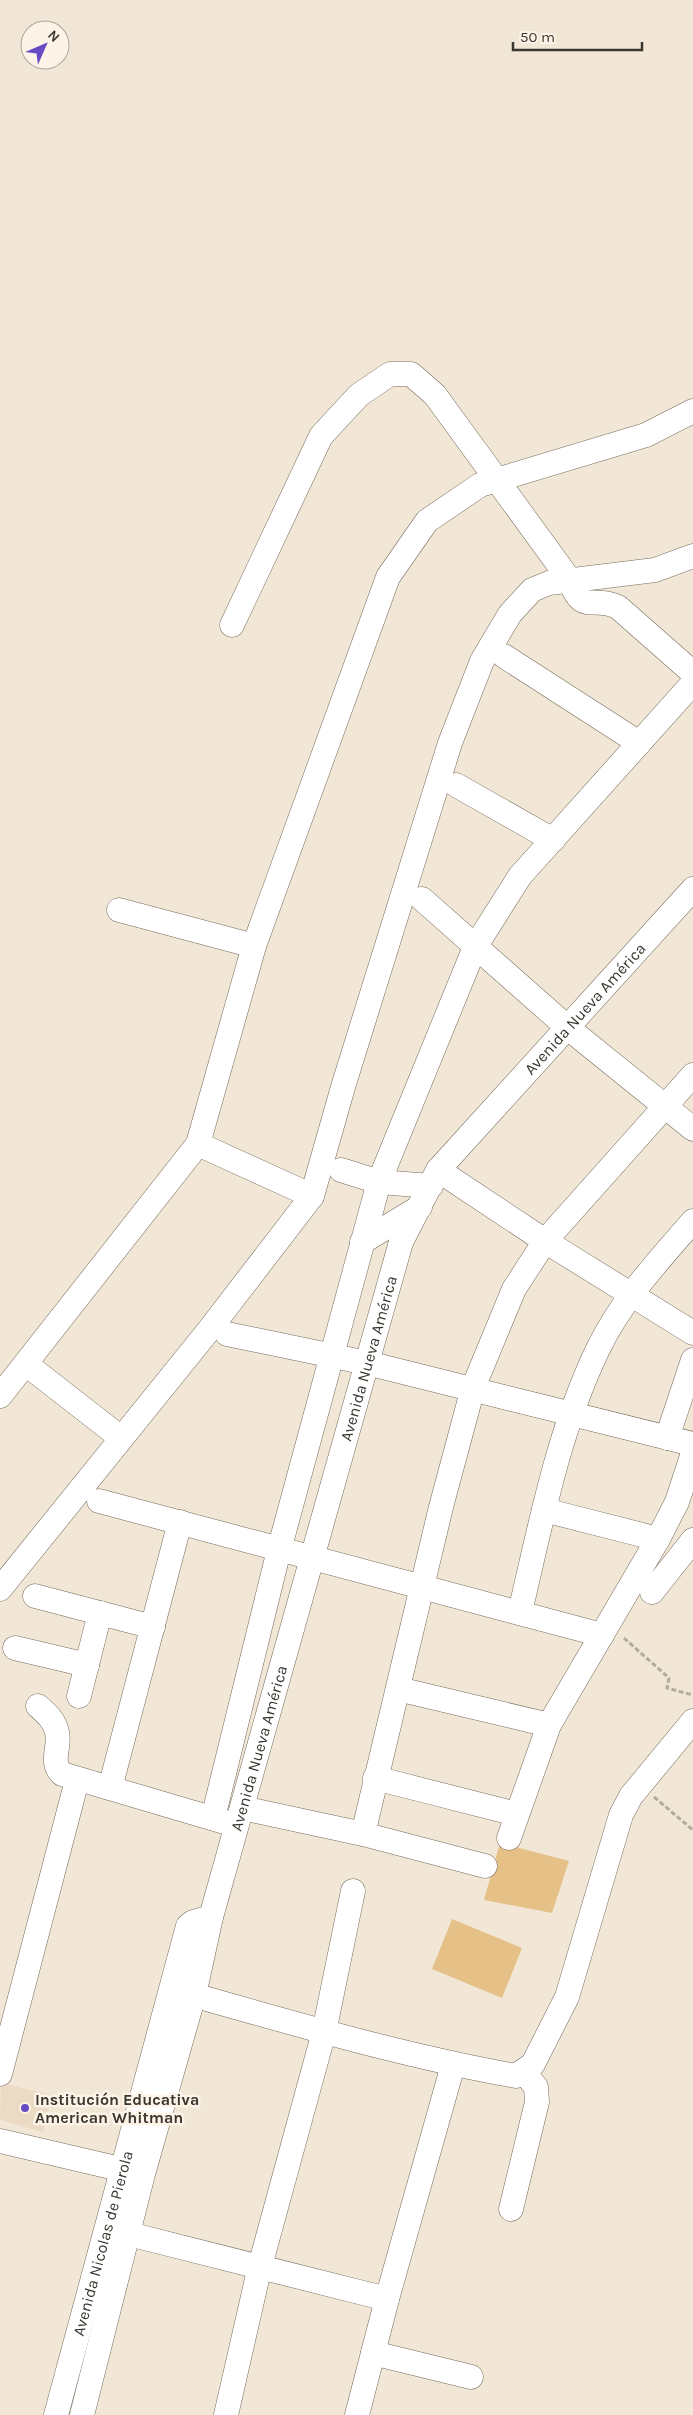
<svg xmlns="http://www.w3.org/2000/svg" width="693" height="2415" font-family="Karla,sans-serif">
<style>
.built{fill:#ebdbc4}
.green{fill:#e5c188}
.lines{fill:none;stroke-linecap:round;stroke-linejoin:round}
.minor-casing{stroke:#756b5c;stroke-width:25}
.path{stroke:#b4ab9e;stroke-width:3;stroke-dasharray:5 2.5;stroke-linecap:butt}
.minor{stroke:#fff;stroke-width:24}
.poi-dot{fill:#664bc4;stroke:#fdf4e7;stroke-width:2}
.labels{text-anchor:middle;stroke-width:5;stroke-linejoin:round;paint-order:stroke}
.street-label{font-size:16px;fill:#3a3630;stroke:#fdf4e7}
.poi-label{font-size:16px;font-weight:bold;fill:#3a3630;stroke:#fdf4e7;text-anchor:start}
</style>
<rect width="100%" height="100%" fill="#f2e7d6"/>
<polygon class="built" points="1,2083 52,2095 43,2132 0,2120"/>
<g class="green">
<polygon points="500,1843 569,1861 552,1913 484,1900"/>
<polygon points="452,1919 522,1948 502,1998 432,1969"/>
</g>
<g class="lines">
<defs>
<g id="minor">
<path d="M232 625 321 436 359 395 390 374H411L435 395 569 579C583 616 590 595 618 607L693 673"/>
<polyline points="504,656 639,743"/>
<polyline points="456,785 553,840"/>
<polyline points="422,899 568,1028 693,1129"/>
<polyline points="119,910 254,946"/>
<polyline points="198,1144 312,1196"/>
<polyline points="341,1170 379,1182 431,1186"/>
<polyline points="438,1170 545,1241 693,1333"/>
<polyline points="362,1242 420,1207"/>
<polyline points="227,1334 367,1363 693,1444"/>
<polyline points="26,1364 121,1438"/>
<polyline points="0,1396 198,1144 254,946 388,577 427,521 480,485 646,435 693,411"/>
<polyline points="667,1438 693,1360"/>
<polyline points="99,1501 602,1635"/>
<polyline points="544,1510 658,1539"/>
<polyline points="0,1589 209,1330 312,1196 343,1087 450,743 482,661 510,614 532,590 549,583 655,570 693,556"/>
<polyline points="652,1592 693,1540"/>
<polyline points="35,1596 153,1627"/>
<path d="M520 1612C541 1523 558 1432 598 1349 621 1301 658 1261 693 1221"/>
<polyline points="15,1648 87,1665"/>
<polyline points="398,1689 549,1725"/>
<polyline points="79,1696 100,1613"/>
<path d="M38 1706C47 1714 54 1720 57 1732 61 1746 49 1762 62 1774L228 1823"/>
<polyline points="375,1778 516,1814"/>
<polyline points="110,1788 180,1522"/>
<polyline points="242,1808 363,1834 485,1866"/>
<polyline points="213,1818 279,1550 379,1182 475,947 520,876 693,683"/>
<polyline points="363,1834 441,1507 473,1388 514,1289 545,1241 693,1075"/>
<polyline points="509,1838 549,1725 658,1539 677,1502 693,1453"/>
<path d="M172 1989C285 2021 399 2055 516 2076L533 2064 567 1997 621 1815 631 1796 693 1721"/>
<polyline points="0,2074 75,1788"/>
<polyline points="0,2141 137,2173"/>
<polyline points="511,2209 537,2102 536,2087 524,2072"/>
<polyline points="113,2230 387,2299"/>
<polyline points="373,2353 471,2377"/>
<path id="s1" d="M56 2415 188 1926 193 1922 211 1917"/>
<path id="s2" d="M82 2415 143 2174 194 1995 211 1917 401 1242 438 1170 693 889"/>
<polyline points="226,2415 260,2266 324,2032 353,1891"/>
<polyline points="357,2415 387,2299 453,2065"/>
</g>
</defs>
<use href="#minor" class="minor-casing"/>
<g class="path">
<polyline points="624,1638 669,1678 667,1688 693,1695"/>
<polyline points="654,1797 693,1830"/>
</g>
<use href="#minor" class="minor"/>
</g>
<circle class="poi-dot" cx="25" cy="2108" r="5"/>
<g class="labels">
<g class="street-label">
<text dy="6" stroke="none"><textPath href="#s2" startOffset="1515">Avenida Nueva América</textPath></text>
<text dy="6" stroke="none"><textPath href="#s2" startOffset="1095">Avenida Nueva América</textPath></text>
<text dy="6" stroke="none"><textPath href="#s2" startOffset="690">Avenida Nueva América</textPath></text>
<text dy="6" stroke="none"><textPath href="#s1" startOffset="178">Avenida Nicolas de Pierola</textPath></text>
</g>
<g class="poi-label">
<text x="35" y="2105">Institución Educativa<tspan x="35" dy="18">American Whitman</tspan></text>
</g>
</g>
<g transform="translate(45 45) rotate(45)"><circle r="24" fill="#fdf4e7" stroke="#afa89e"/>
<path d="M0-4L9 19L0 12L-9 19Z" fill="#664bc4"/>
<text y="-8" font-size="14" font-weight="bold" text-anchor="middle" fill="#3a3630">N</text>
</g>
<path d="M513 42v8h129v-8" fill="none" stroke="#3a3630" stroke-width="2.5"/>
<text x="520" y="42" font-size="15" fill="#3a3630" stroke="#fdf4e7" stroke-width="4" paint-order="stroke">50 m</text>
</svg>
